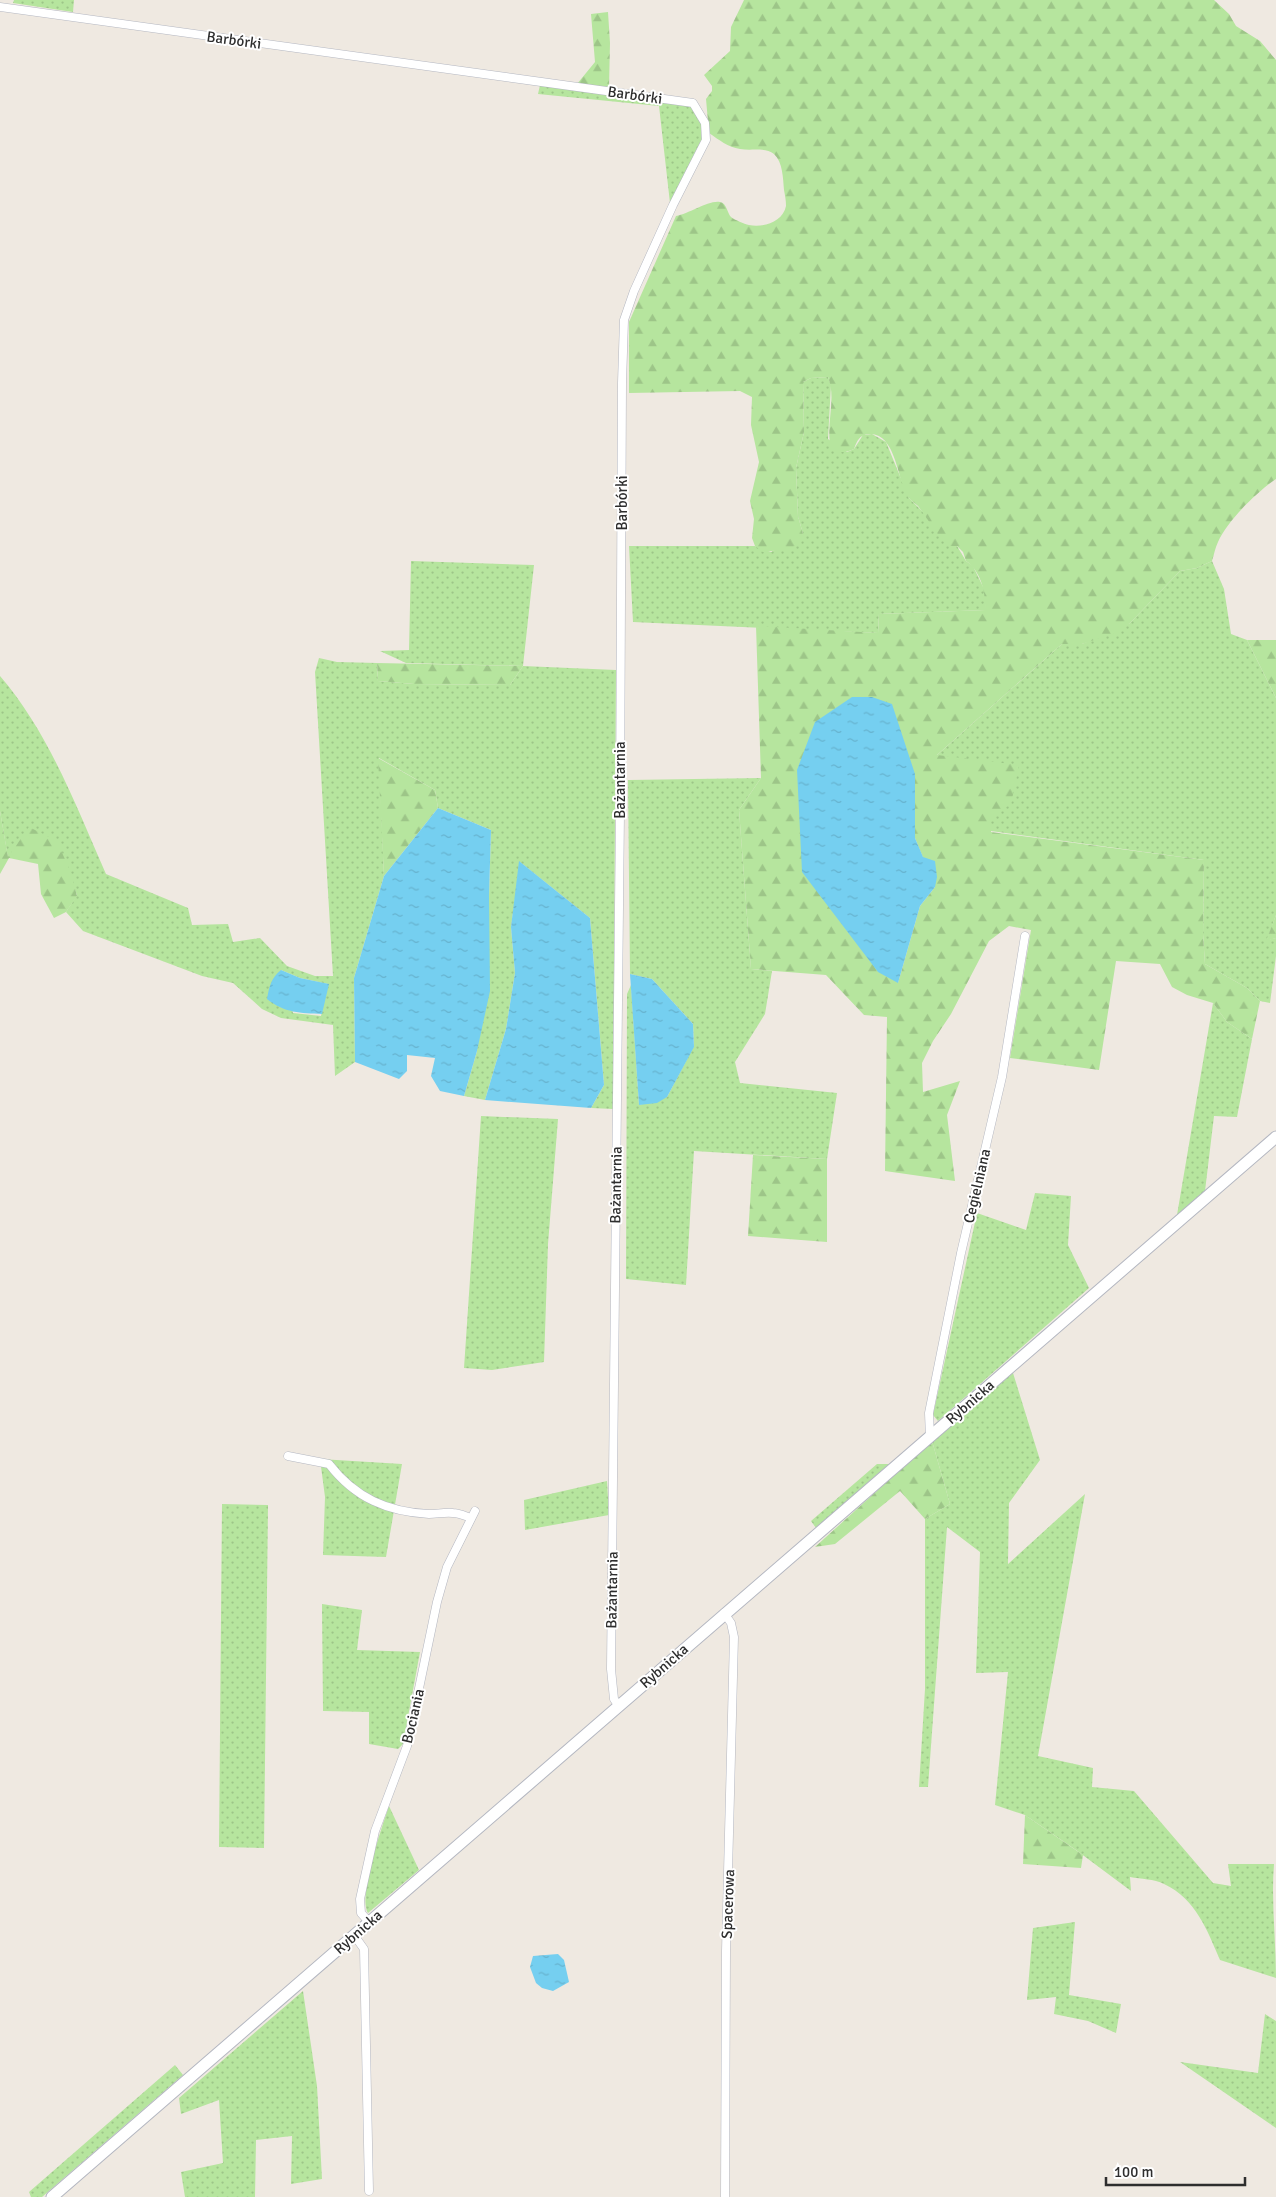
<svg xmlns="http://www.w3.org/2000/svg" width="1276" height="2197" font-family="Signika,sans-serif">
<style>
.grass{fill:url(#grass-dots);fill-rule:evenodd}
.forest{fill:url(#forest-firs);fill-rule:evenodd}
.water{fill:url(#water-ripples)}
.lines{fill:none;stroke-linecap:round;stroke-linejoin:round}
.minor-casing{stroke:#b4b7c1;stroke-width:9}
.secondary-casing{stroke:#b4b7c1;stroke-width:13}
.minor{stroke:#fff;stroke-width:8}
.secondary{stroke:#fff;stroke-width:11}
.labels{text-anchor:middle;stroke-width:4;stroke-linejoin:round;paint-order:stroke}
.street-label{font-size:15px;fill:#2e2e2e;stroke:#fff}
</style>
<defs>
<pattern id="grass-dots" width="8" height="8" patternUnits="userSpaceOnUse" patternTransform="scale(1.25)"><rect width="8" height="8" fill="#b6e59e"/><path d="M2 2h.1M6 6h.1" fill="none" stroke="#9dc588" stroke-width="1.8" stroke-linecap="round"/></pattern>
<pattern id="forest-firs" width="22" height="20" patternUnits="userSpaceOnUse" patternTransform="scale(1.25)"><rect width="22" height="20" fill="#b6e59e"/><path d="M5 1l3.5 6h-7zM16 11l3.5 6h-7z" fill="#9dc588"/></pattern>
<pattern id="water-ripples" width="26" height="14" patternUnits="userSpaceOnUse" patternTransform="scale(1.25)"><rect width="26" height="14" fill="#75cff0"/><path d="M2 4q2-2 4 0t4 0M15 11q2-2 4 0t4 0" fill="none" stroke="#66b2ce"/></pattern>
</defs>
<rect width="100%" height="100%" fill="#efe9e1"/>
<g class="grass">
<polygon points="14,0 74,0 73,12 13,3"/>
<polygon points="540,85 691,106 701,124 702,143 670,203 659,106 538,94"/>
<polygon points="828,377 831,385 828,439 847,452 854,449 863,435 872,434 886,442 909,498 957,546 966,561 973,566 985,591 986,610 879,614 878,633 633,622 629,546 755,546 771,552 803,534 798,516 796,468 804,432 803,382 811,378"/>
<path d="M411 561 534 565 523 666 616 670 613 1109 591 1108 604 1085 590 918 520 862 511 927 515 973 506 1029 485 1100 464 1096 477 1051 489 896 491 830 438 808 435 790 379 758 384 876 354 978 355 1062 335 1076 333 1025 281 1018 262 1009 233 983 202 976 83 931 66 912 77 895 56 841 8 858 0 811V676C49 733 76 806 106 874L188 908 192 925 228 924 233 942 260 938 287 966 315 976H333L315 672 319 658 337 662 377 663 378 681 414 684 510 685 523 666 406 663 380 651 409 650ZM281 970 300 978 328 984 321 1016 293 1013Z"/>
<polygon points="1212,561 1224,589 1231,634 1247,640 1276,698 1276,915 1267,940 1276,938 1276,956 1270,1003 1260,1001 1247,988 1205,964 1203,934 1204,860 991,831 991,816 936,756 1062,644 1082,644 1130,623 1180,571 1197,568"/>
<polygon points="761,778 739,810 751,969 772,971 765,1014 735,1062 740,1083 837,1093 827,1159 694,1151 686,1285 626,1279 627,994 631,985 639,1105 667,1097 694,1046 693,1024 652,979 630,974 628,780"/>
<polygon points="1213,1003 1227,1022 1252,1039 1237,1117 1214,1116 1205,1191 1177,1215"/>
<polygon points="481,1116 558,1119 548,1244 544,1362 492,1370 464,1368"/>
<polygon points="1035,1193 1071,1196 1068,1245 1089,1288 938,1421 933,1415 977,1213 1026,1230"/>
<path d="M1013 1373 1040 1460 1009 1503 1008 1564 1085 1494 1038 1756 1093 1768 1092 1787 1134 1791 1213 1883 1231 1886 1228 1864H1274C1271 1902 1276 1940 1276 1978L1220 1960C1207 1930 1196 1899 1164 1884 1154 1879 1141 1879 1130 1877L1131 1891 1076 1850 1025 1815 995 1805 1008 1672 976 1673 980 1552 947 1527 928 1787H919L925 1689V1519L950 1504 932 1441Z"/>
<polygon points="320,1459 402,1464 386,1557 323,1555 325,1497"/>
<polygon points="877,1464 889,1464 816,1528 811,1521"/>
<polygon points="607,1481 609,1515 525,1530 524,1500"/>
<polygon points="222,1504 268,1505 264,1848 219,1847"/>
<polygon points="322,1604 362,1610 357,1650 420,1652 403,1744 398,1749 369,1744 369,1712 323,1711"/>
<path d="M389 1806 419 1870 368 1913C358 1895 382 1827 389 1806Z"/>
<polygon points="1075,1922 1069,1995 1121,2004 1116,2033 1088,2021 1054,2014 1056,1997 1027,2000 1033,1928"/>
<polygon points="303,1991 317,2086 322,2179 291,2184 292,2136 256,2140 255,2197 185,2197 181,2172 223,2163 219,2100 181,2114 179,2098"/>
<polygon points="1265,2014 1276,2021 1276,2128 1180,2062 1258,2073"/>
<polygon points="175,2065 183,2075 42,2197 31,2197 29,2192"/>
</g>
<g class="forest">
<path d="M744 0H1214L1229 14 1236 26 1260 41 1276 60V479C1257 492 1227 521 1218 542 1215 548 1214 555 1212 561L1197 568 1180 571 1130 623 1116 633 1082 644H1062L937 755 1019 765 1011 804 991 816V832L1204 860 1203 934 1205 964 1247 988 1260 1001 1252 1039 1227 1022 1213 1003 1187 995 1172 987 1160 964 1116 961 1099 1070 1010 1058 1031 930 1009 926 989 941 951 1014 933 1041 922 1063 923 1092 960 1081 947 1115 955 1181 885 1171 887 1017 864 1015 826 975 751 969 739 810 761 778 756 626 878 633 879 614 985 610C986 593 981 571 966 561L963 552 957 546H948C936 534 928 519 918 506 915 503 911 501 909 498 897 482 897 433 869 434 859 435 857 441 854 449 845 453 839 453 831 448 825 425 837 399 828 377L811 378 803 382 804 432 796 468 798 516 803 534 801 543 789 549 763 552 755 546 752 538 754 519 750 501 759 462 751 425 752 397 740 391 629 393V322L676 216C689 214 708 200 720 202 727 203 727 213 731 217 735 220 744 224 749 225 763 228 783 222 786 206 786 201 785 195 784 190 783 179 783 162 774 154 765 147 751 151 740 149 728 147 719 140 709 133L706 99 712 91V86L704 75 730 51 731 27ZM915 774V838L935 887 920 906 898 983Z"/>
<polygon points="608,12 610,43 609,88 577,84 595,62 591,14"/>
<polygon points="1247,640 1276,640 1276,698"/>
<polygon points="377,663 523,666 510,685 414,684 378,681"/>
<polygon points="378,758 435,790 438,808 384,876"/>
<polygon points="0,811 8,857 29,827 57,841 71,873 77,896 66,912 54,918 41,894 38,864 9,858 0,874"/>
<polygon points="1276,915 1276,938 1266,941"/>
<polygon points="753,1155 827,1159 827,1242 748,1236"/>
<polygon points="932,1441 950,1504 925,1519 900,1491 835,1544 815,1547"/>
<polygon points="1025,1815 1083,1855 1081,1868 1023,1864"/>
</g>
<g class="water">
<polygon points="852,697 872,697 892,704 915,774 915,838 923,857 935,861 937,877 935,887 920,906 898,983 878,972 802,872 797,770 815,722"/>
<polygon points="438,808 491,830 489,896 490,991 477,1051 464,1096 440,1091 431,1076 435,1058 407,1055 407,1071 399,1079 355,1062 354,978 384,876"/>
<polygon points="519,861 590,918 604,1085 591,1108 485,1100 506,1029 515,973 511,927"/>
<path d="M281 970 300 978 329 984 322 1014C301 1013 284 1013 267 999 269 987 271 978 281 970Z"/>
<polygon points="630,974 652,979 693,1024 694,1047 667,1097 657,1103 639,1105"/>
<polygon points="558,1954 564,1960 569,1982 553,1991 542,1988 536,1983 530,1967 533,1956"/>
</g>
<g class="lines">
<defs>
<g id="minor">
<polyline points="0,7 693,103 705,123 706,140 673,205 634,291 624,320 622,383 620,812 611,1669 614,1699 618,1705"/>
<polyline points="930,1437 929,1413 961,1253 1002,1077 1025,936"/>
<path d="M288 1456 329 1464C355 1498 388 1512 429 1514 437 1514 445 1512 453 1513 459 1513 465 1516 471 1518"/>
<polyline points="724,1613 731,1623 734,1637 726,1951 725,2197"/>
<polyline points="369,1922 361,1913 360,1899 375,1831 407,1746 437,1602 447,1567 475,1511"/>
<polyline points="354,1935 364,1949 369,2191"/>
</g>
<polyline id="secondary" points="52,2197 1276,1137"/>
</defs>
<use href="#minor" class="minor-casing"/>
<use href="#secondary" class="secondary-casing"/>
<use href="#minor" class="minor"/>
<use href="#secondary" class="secondary"/>
</g>
<g class="labels">
<g class="street-label">
<text transform="translate(234 40) rotate(8)" y="5">Barbórki</text>
<text transform="translate(635 95) rotate(8)" y="5">Barbórki</text>
<text transform="translate(622 503) rotate(-90)" y="5">Barbórki</text>
<text transform="translate(620 780) rotate(-90)" y="5">Bażantarnia</text>
<text transform="translate(616 1185) rotate(-89)" y="5">Bażantarnia</text>
<text transform="translate(977 1186) rotate(-77)" y="5">Cegielniana</text>
<text transform="translate(970 1402) rotate(-41)" y="5">Rybnicka</text>
<text transform="translate(612 1590) rotate(-89)" y="5">Bażantarnia</text>
<text transform="translate(664 1666) rotate(-41)" y="5">Rybnicka</text>
<text transform="translate(413 1716) rotate(-77)" y="5">Bociania</text>
<text transform="translate(728 1904) rotate(-88)" y="5">Spacerowa</text>
<text transform="translate(358 1932) rotate(-41)" y="5">Rybnicka</text>
</g>
</g>
<path d="M1106 2177v8h139v-8" fill="none" stroke="#2e2e2e" stroke-width="2.5"/>
<text x="1114" y="2177" font-size="15" fill="#2e2e2e" stroke="#ffffff" stroke-width="4" paint-order="stroke">100 m</text>
</svg>
